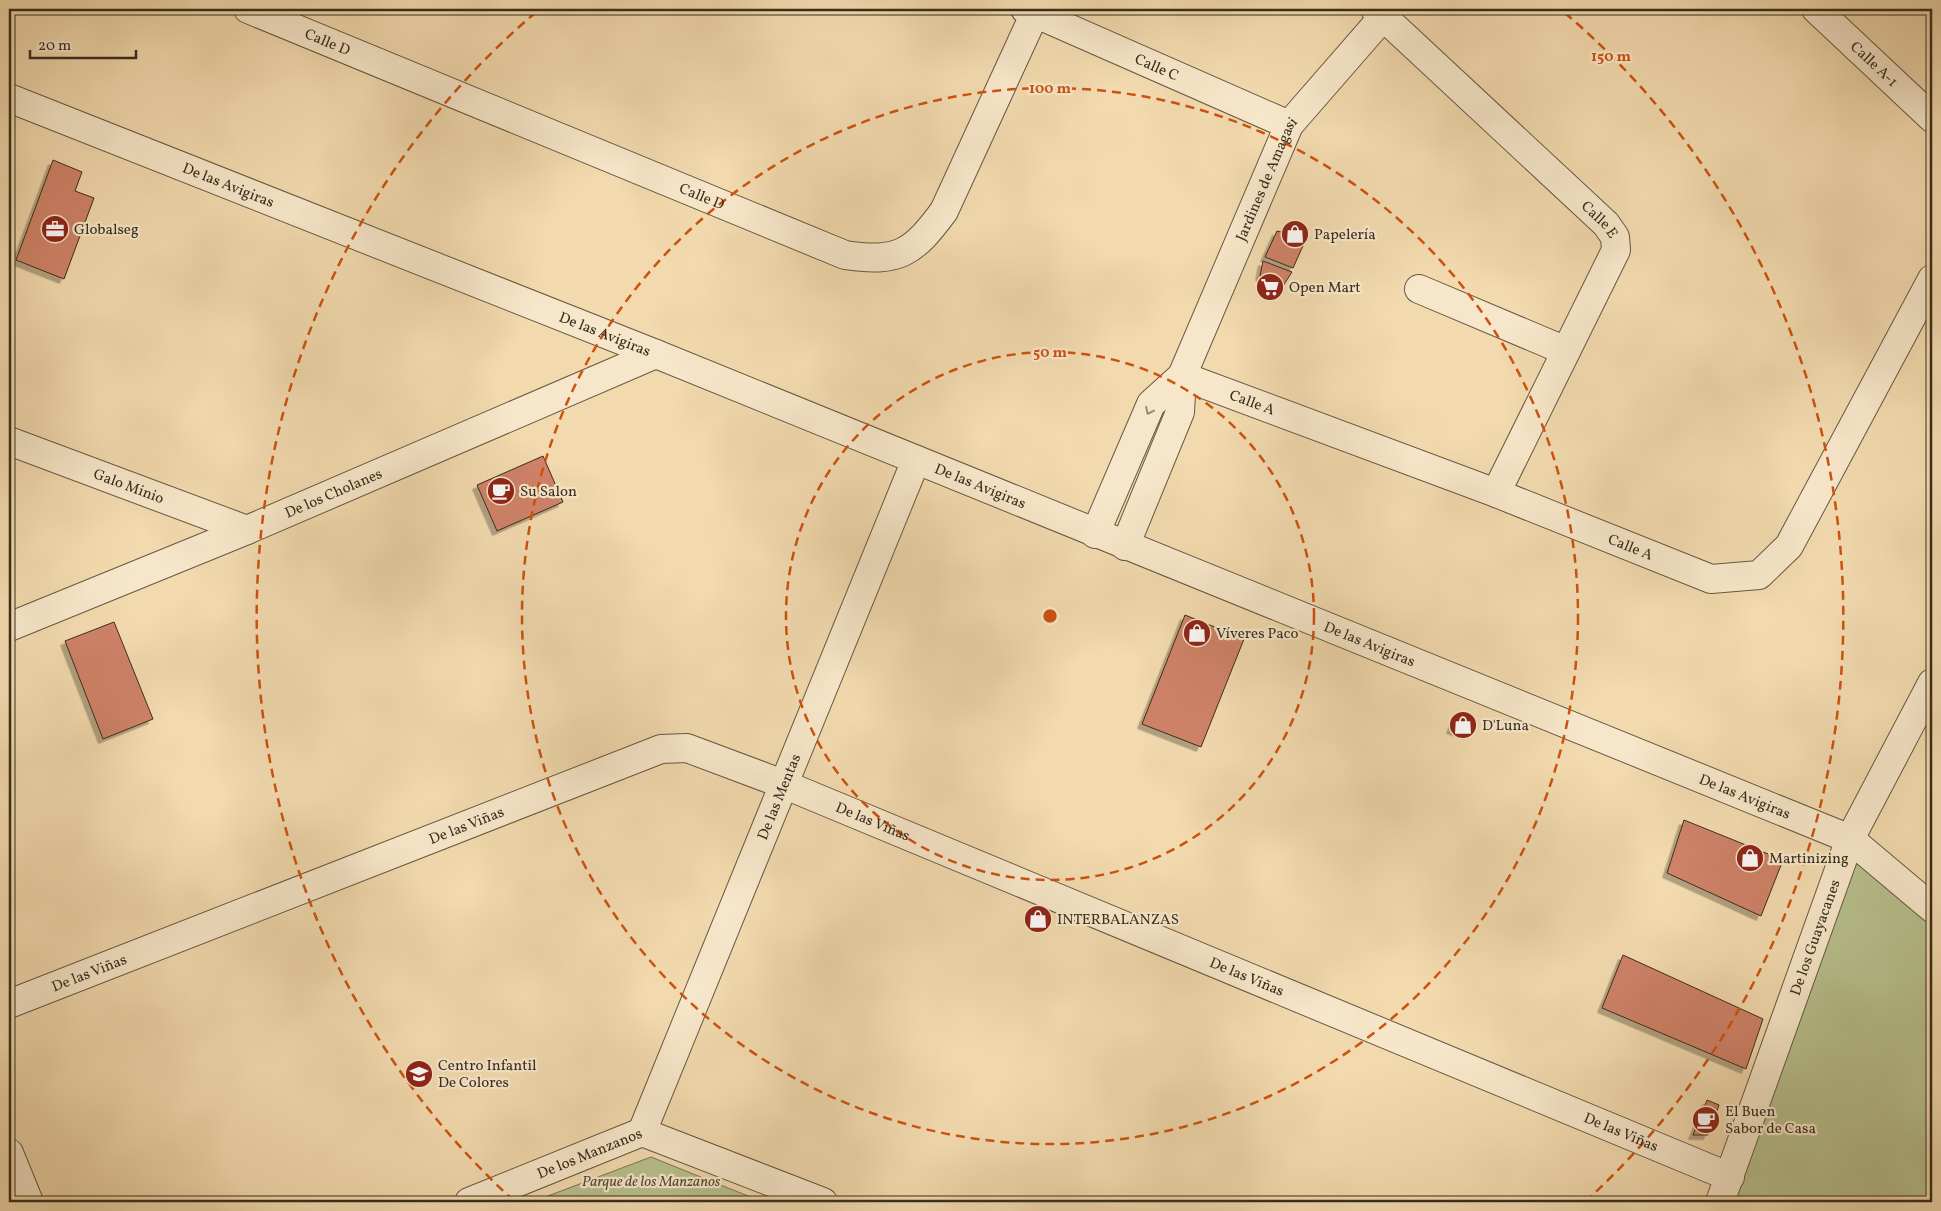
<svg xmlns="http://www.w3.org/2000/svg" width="1941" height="1211" font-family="Vollkorn,serif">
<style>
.green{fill:#b7c08d;stroke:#787656}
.building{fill:#cf8268;stroke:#382d1e;filter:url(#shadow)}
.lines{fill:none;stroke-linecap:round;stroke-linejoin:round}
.minor-casing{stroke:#665842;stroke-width:30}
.tertiary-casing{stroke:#665842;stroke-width:30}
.minor{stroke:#f7e7ca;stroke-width:28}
.tertiary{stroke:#f7e7ca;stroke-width:28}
.oneway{stroke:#988a74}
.ring{fill:none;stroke:#ce520f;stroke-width:2.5;stroke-dasharray:9 6}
.labels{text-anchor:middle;stroke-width:4.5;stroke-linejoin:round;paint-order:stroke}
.street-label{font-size:15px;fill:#382d1e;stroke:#f7e7ca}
.poi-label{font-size:15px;fill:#382d1e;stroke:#f7e7ca;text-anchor:start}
.park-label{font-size:15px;font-style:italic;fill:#514a34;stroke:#f7e7ca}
.centre{fill:#ce520f;stroke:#f7e7ca;stroke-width:2.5}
.ring-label{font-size:15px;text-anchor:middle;font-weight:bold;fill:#ce520f;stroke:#f7e7ca;stroke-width:4.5;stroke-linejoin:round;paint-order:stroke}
</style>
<defs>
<filter id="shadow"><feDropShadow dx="-4.5" dy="4.5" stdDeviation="0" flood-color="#0004"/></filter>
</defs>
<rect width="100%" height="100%" fill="#f2daae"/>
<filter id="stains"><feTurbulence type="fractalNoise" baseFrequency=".004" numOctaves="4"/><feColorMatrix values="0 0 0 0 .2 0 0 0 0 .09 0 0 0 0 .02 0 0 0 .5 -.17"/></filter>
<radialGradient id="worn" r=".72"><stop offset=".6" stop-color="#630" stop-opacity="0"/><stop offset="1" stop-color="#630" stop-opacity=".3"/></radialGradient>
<g class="green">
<polygon points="1850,839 1932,908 1932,1202 1715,1202"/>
<polygon points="651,1157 763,1202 532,1202"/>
</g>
<g class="building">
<polygon points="53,160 82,172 75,191 94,198 64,279 16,260"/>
<polygon points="1277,231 1307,237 1293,268 1265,257"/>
<polygon points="1263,261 1292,272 1283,286 1260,276"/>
<polygon points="543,456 563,502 497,531 477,485"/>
<polygon points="1185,615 1244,639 1201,747 1142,724"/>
<polygon points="114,622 153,719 103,739 65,641"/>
<polygon points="1456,714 1474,720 1469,735 1451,729"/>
<polygon points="1684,820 1783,860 1761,916 1667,873"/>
<polygon points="1623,955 1763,1019 1746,1069 1602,1008"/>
<polygon points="1707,1100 1719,1105 1708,1135 1693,1135"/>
</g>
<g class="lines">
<defs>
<g id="minor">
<path id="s1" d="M248 9 845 255C899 263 913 253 944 211L1035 13"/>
<path id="s2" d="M1025 9 1289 125"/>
<path id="s3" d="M1375 9 1606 224 1615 237 1616 250 1496 493"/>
<path id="s4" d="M1816 9 1932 118"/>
<polyline points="1419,289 1566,351"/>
<path id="s5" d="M1182 376 1496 493 1711 579 1759 575 1789 546 1932 279"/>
<path id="s6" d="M9 441 247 530"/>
<polyline points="1095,534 1151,404 1182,376"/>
<path id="s7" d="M1125 546 1180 412 1182 376 1289 125 1390 9"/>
<path id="s8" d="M9 627 247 530 656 354"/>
<path id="s9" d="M9 1004 661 749 687 748 783 784 1730 1177"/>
<path id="s10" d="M642 1132 916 460"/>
<polyline points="9,1153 29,1202"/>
<path id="s11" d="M469 1202 642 1132 823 1202"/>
</g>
<g id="tertiary">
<path id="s12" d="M9 98 656 354 1850 839 1932 908"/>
<path id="s13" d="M1720 1202 1850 839 1932 683"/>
</g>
</defs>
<use href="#minor" class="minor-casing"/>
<use href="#tertiary" class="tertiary-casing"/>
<use href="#minor" class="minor"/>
<use href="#tertiary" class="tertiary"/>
</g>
<defs><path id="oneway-chevron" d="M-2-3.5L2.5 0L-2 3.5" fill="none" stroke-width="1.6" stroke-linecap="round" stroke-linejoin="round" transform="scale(1.25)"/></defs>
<use class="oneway" href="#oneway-chevron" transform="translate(1149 411) rotate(116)"/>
<g class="ring">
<circle cx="1050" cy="616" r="264"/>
<circle cx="1050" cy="616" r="528"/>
<path d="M514 1201A793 793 0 0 1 535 13M1565 13A793 793 0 0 1 1586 1201"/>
</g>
<defs>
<symbol id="office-disc" viewBox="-11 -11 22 22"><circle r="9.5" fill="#8f2418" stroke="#f7e7ca"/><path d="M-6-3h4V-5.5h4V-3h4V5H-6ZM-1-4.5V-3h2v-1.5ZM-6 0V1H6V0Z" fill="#fff"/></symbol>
<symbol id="shop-disc" viewBox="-11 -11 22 22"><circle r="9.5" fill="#8f2418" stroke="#f7e7ca"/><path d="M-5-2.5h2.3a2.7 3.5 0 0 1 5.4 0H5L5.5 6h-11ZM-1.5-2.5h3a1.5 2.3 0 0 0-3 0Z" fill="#fff"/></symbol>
<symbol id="supermarket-disc" viewBox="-11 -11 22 22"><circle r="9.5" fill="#8f2418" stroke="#f7e7ca"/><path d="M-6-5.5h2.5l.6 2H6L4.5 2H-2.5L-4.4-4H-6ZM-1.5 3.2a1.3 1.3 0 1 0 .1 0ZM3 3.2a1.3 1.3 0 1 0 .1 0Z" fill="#fff"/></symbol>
<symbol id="cafe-disc" viewBox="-11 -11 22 22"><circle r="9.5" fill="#8f2418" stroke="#f7e7ca"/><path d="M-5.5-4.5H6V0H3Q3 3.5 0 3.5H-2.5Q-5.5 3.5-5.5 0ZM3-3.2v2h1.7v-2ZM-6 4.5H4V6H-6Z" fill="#fff"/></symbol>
<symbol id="school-disc" viewBox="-11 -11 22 22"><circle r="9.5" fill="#8f2418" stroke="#f7e7ca"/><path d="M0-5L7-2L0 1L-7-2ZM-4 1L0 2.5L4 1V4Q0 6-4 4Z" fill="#fff"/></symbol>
</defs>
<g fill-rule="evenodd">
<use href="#office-disc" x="39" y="213" width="32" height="32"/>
<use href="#shop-disc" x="1279" y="218" width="32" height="32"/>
<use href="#supermarket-disc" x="1254" y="271" width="32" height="32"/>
<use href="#cafe-disc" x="485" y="475" width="32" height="32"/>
<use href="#shop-disc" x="1181" y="617" width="32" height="32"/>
<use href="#shop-disc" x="1447" y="709" width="32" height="32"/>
<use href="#shop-disc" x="1734" y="842" width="32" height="32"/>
<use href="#shop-disc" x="1022" y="903" width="32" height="32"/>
<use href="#school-disc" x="403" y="1058" width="32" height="32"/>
<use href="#cafe-disc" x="1690" y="1104" width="32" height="32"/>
</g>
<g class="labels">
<g class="street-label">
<text dy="5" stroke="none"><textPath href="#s1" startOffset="86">Calle D</textPath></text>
<text dy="5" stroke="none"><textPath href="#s4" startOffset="80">Calle A-1</textPath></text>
<text dy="5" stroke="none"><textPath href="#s2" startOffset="144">Calle C</textPath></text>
<text dy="5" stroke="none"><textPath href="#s7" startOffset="395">Jardines de Amagasi</textPath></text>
<text dy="5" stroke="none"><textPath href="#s12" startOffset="236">De las Avigiras</textPath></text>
<text dy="5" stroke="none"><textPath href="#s1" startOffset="491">Calle D</textPath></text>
<text dy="5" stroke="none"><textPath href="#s3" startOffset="308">Calle E</textPath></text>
<text dy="5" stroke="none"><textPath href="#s12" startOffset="641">De las Avigiras</textPath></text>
<text dy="5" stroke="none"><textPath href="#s5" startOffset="75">Calle A</textPath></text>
<text dy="5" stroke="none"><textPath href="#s6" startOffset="128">Galo Minio</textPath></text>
<text dy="5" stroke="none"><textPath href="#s12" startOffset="1046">De las Avigiras</textPath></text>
<text dy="5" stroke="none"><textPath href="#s8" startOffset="351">De los Cholanes</textPath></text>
<text dy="5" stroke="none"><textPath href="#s5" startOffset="480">Calle A</textPath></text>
<text dy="5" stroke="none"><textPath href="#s12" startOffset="1466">De las Avigiras</textPath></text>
<text dy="5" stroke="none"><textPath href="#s10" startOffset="362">De las Mentas</textPath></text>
<text dy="5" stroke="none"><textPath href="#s12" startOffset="1871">De las Avigiras</textPath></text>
<text dy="5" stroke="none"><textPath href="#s9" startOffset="926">De las Viñas</textPath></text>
<text dy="5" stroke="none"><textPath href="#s9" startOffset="491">De las Viñas</textPath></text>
<text dy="5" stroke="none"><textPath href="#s13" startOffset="281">De los Guayacanes</textPath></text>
<text dy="5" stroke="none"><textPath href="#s9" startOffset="86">De las Viñas</textPath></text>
<text dy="5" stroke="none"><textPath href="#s9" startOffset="1331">De las Viñas</textPath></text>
<text dy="5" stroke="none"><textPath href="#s9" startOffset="1736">De las Viñas</textPath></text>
<text dy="5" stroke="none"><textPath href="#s11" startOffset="130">De los Manzanos</textPath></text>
</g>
<g class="poi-label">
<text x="74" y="234">Globalseg</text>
<text x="1314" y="239">Papelería</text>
<text x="1289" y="292">Open Mart</text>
<text x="520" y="496">Su Salon</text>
<text x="1216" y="638">Víveres Paco</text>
<text x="1482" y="730">D'Luna</text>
<text x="1769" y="863">Martinizing</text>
<text x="1057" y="924">INTERBALANZAS</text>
<text x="438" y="1070">Centro Infantil<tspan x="438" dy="17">De Colores</tspan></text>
<text x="1725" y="1116">El Buen<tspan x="1725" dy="17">Sabor de Casa</tspan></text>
</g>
<g class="park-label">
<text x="651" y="1186">Parque de los Manzanos</text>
</g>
</g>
<circle cx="1050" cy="616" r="8" class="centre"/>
<g class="ring-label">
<text x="1611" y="61">150 m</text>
<text x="1050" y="93">100 m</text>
<text x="1050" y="357">50 m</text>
</g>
<rect width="1941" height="1211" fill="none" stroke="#f2daae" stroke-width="30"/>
<rect x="10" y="10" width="1921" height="1191" fill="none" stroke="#382d1e" stroke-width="2.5"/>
<rect x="15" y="15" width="1911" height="1181" fill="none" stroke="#382d1e"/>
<path d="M30 50v8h106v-8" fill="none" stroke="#382d1e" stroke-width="2.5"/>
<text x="38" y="50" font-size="15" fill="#382d1e" stroke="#f7e7ca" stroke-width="4" paint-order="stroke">20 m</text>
<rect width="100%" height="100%" filter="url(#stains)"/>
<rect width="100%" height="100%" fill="url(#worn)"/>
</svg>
